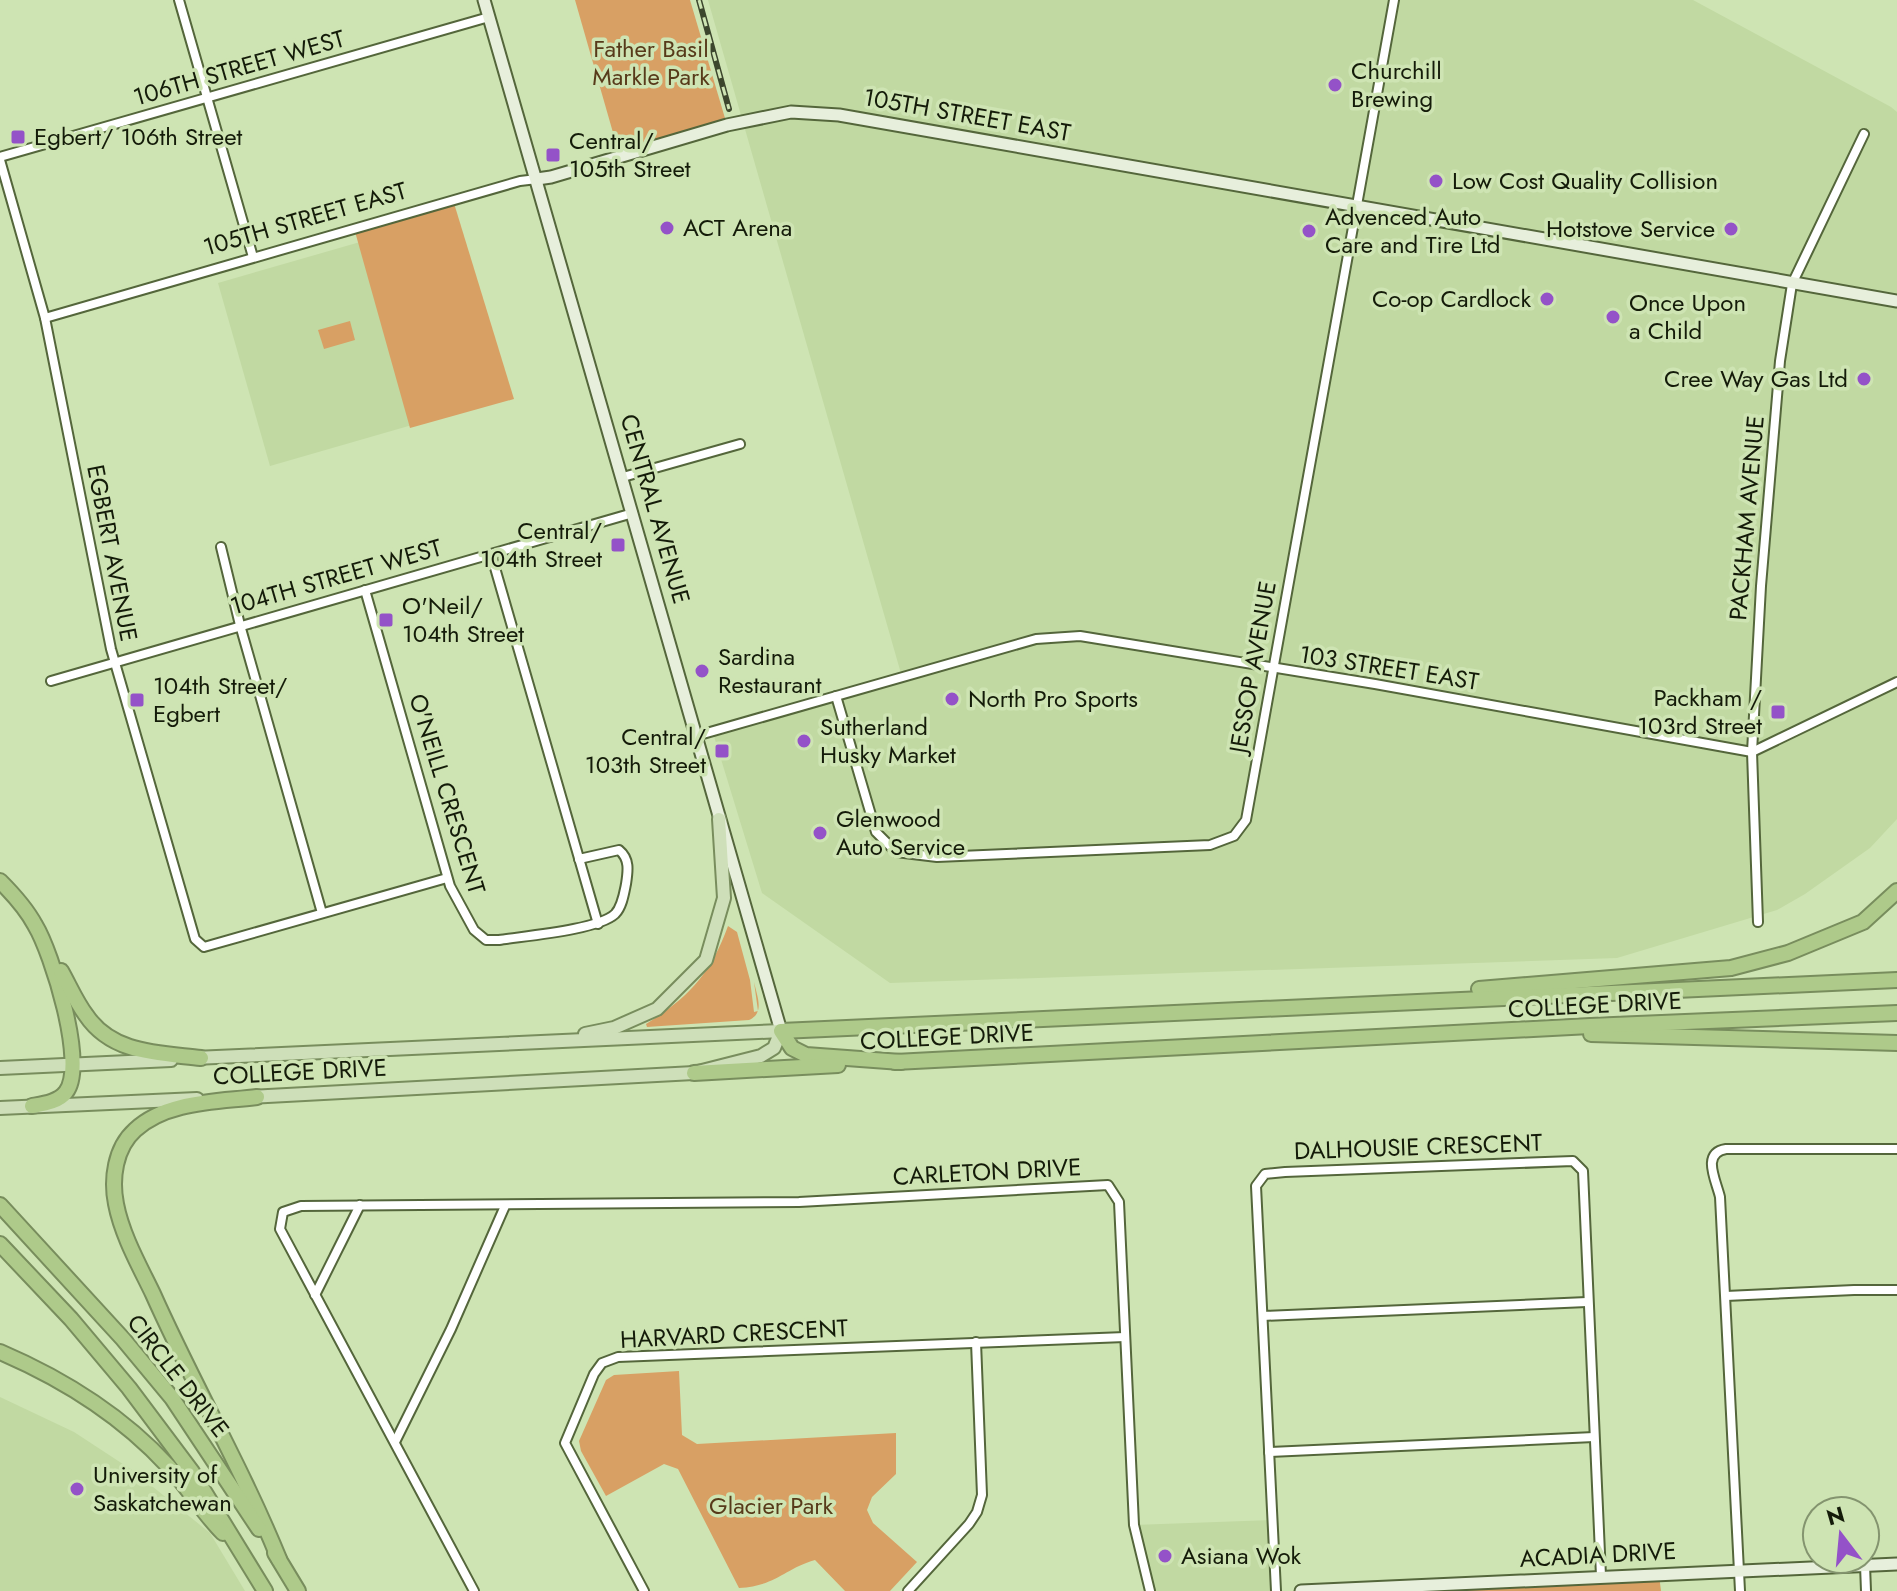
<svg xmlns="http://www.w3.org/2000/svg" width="1897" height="1591" font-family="Jost,sans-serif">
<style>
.built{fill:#c1d9a2}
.green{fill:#d8a064}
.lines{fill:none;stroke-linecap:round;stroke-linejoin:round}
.street-casing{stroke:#54663b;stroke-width:12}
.secondary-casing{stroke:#54663b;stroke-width:15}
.primary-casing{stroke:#788d5d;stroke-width:16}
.highway-casing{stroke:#788d5d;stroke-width:18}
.street{stroke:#fff;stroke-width:8}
.secondary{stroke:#e7efdc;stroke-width:11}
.primary{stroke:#cedfb9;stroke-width:12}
.highway{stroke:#aeca8a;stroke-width:14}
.rail-casing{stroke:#3c462d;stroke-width:6}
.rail{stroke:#cee4b3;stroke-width:3;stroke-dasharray:9;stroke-linecap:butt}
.poi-dot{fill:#9452c8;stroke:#cee4b3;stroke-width:3}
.labels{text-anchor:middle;stroke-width:7;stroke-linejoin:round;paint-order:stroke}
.park-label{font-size:24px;fill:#573a1a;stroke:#cee4b3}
.street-label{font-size:24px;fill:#141b09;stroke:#cee4b3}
.poi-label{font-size:24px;fill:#141b09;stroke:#cee4b3;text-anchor:start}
</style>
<rect width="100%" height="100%" fill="#cee4b3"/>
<g class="built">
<polygon points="708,0 1693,0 1891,107 1897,112 1897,819 1870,848 1805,894 1777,910 1617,958 890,983 762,893 713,733 902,677"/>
<polygon points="360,242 412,425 270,466 218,283"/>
<polygon points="0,1397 74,1432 132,1470 210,1533 245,1591 0,1591"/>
<polygon points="1272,1520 1276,1591 1150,1591 1134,1525"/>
</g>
<g class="green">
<polygon points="575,0 690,0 727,125 620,157"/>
<polygon points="453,200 514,399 410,428 354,228"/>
<polygon points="350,321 355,340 324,349 318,330"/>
<path d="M728 926 737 932 750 980 754 1012 758 1011 754 982C757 996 765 1013 749 1020L647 1027 646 1024C689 997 710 975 728 926Z"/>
<path d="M679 1371 682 1435 697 1444 896 1433V1474L872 1497 867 1510 873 1523 917 1562 890 1591H845L815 1560C784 1569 776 1586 739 1588L678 1469 664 1464 606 1496 581 1451 579 1441 606 1380 614 1375Z"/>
<polygon points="1659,1575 1661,1591 1454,1591 1454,1584"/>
</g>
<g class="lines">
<defs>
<g id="street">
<polyline points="179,0 253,257"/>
<polyline points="0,157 489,17"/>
<polyline points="0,160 45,318 111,649 195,939 204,947 447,878"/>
<polyline points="45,318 520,181 537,179"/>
<polyline points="623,477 740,444"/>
<polyline points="221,547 240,625 322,913"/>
<polyline points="491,554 598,924"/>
<path d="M365 590 450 886 474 930 486 940H499C524 936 598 930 615 914 622 907 624 894 626 884 628 871 630 859 619 850L579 859"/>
<polyline points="51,681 633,513"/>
<polyline points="836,696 876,832 896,852 937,857 1210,845 1234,836 1246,820 1394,0"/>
<polyline points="696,736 1036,639 1080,636 1375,684 1752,752 1897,682"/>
<polyline points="1758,922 1752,752 1761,586 1780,361 1792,284 1864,134"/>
<polyline points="315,1295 360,1205"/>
<polyline points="1726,1296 1854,1290 1897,1290"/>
<polyline points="1263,1316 1587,1302"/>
<polyline points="395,1442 451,1329 505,1206"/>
<polyline points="1269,1452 1594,1437"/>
<polyline points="1865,1565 1866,1591"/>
<polyline points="474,1591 280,1229 283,1212 301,1206 799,1202 1108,1185 1119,1202 1134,1525 1150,1591"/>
<polyline points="644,1591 565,1443 594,1374 602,1363 618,1357 1125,1337"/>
<polyline points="908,1591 969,1524 977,1512 982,1495 976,1342"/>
<polyline points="1276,1591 1256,1186 1265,1174 1285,1172 1573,1161 1583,1171 1601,1576"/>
<path d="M1740 1591 1720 1197C1716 1180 1701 1153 1726 1149H1897"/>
</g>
<g id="secondary">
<polyline points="484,0 781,1031"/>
<polyline points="537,179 551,177 727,125 791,112 839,115 1897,301"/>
<polyline points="1301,1591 1897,1564"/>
</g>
<g id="primary">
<polyline points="585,1034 614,1028 657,1009 706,960 724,898 719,819"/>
<polyline points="194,1058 781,1031 774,1048 761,1056 694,1073 251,1097"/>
<polyline points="0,1068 171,1060"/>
<polyline points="0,1108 197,1099"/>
</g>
<g id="highway">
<path d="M0 881C13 894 26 908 35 925 52 953 87 1065 66 1092 59 1102 43 1104 32 1106"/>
<path d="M61 971C69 985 76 1002 86 1015 112 1054 159 1053 201 1058"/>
<polyline points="1479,989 1731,968 1788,953 1863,922 1897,891"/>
<polyline points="1591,1034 1897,1043"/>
<polyline points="895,1062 1590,1026 1897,1013"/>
<polyline points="901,1062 806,1055 792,1048 781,1031 1897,980"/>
<polyline points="694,1073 838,1065"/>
<path d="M257 1097C217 1102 166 1101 135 1130 115 1148 111 1179 116 1204 122 1235 139 1265 153 1294 193 1384 242 1468 279 1559"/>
<polyline points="0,1205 123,1339 172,1398 259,1529"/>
<polyline points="0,1244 71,1319 129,1388 192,1472 265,1591"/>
<path d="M0 1352C63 1379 121 1415 168 1466 188 1487 202 1512 223 1533"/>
<polyline points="275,1553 298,1591"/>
</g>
</defs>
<use href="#street" class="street-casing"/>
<use href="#secondary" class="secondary-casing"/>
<use href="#primary" class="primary-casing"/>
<use href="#highway" class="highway-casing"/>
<use href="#street" class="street"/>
<use href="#secondary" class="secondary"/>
<use href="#primary" class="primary"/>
<use href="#highway" class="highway"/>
<defs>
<polyline id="rail" points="699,0 729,109"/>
</defs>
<use href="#rail" class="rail-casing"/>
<use href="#rail" class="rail"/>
</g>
<g class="poi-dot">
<circle cx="1335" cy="85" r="8"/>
<rect x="10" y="129" width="16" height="16" rx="4"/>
<rect x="545" y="147" width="16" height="16" rx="4"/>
<circle cx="1436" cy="181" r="8"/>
<circle cx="667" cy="228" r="8"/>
<circle cx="1731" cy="229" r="8"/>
<circle cx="1309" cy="231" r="8"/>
<circle cx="1547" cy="299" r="8"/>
<circle cx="1613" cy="317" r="8"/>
<circle cx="1864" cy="379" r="8"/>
<rect x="610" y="537" width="16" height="16" rx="4"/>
<rect x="378" y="612" width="16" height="16" rx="4"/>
<circle cx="702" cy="671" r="8"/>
<circle cx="952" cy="699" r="8"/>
<rect x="129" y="692" width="16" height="16" rx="4"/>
<rect x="1770" y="704" width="16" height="16" rx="4"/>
<circle cx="804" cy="741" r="8"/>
<rect x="714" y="743" width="16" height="16" rx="4"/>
<circle cx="820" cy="833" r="8"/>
<circle cx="77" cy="1489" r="8"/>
<circle cx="1165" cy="1556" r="8"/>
</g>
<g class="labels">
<g class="park-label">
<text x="651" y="57">Father Basil<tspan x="651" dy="28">Markle Park</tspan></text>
<text x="771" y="1514">Glacier Park</text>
</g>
<g class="street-label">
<text transform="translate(239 68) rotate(-16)" y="8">106TH STREET WEST</text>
<text transform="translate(967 115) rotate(10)" y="8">105TH STREET EAST</text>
<text transform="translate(305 219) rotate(-16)" y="8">105TH STREET EAST</text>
<text transform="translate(655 509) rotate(74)" y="8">CENTRAL AVENUE</text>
<text transform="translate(1747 518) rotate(-85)" y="8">PACKHAM AVENUE</text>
<text transform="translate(112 553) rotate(79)" y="8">EGBERT AVENUE</text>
<text transform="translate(336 577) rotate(-16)" y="8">104TH STREET WEST</text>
<text transform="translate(1253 667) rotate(-80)" y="8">JESSOP AVENUE</text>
<text transform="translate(1389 668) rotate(9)" y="8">103 STREET EAST</text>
<text transform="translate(447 794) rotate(73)" y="8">O'NEILL CRESCENT</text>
<text transform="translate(1595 1005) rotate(-3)" y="8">COLLEGE DRIVE</text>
<text transform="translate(947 1037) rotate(-3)" y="8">COLLEGE DRIVE</text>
<text transform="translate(300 1072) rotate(-3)" y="8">COLLEGE DRIVE</text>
<text transform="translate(1418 1147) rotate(-2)" y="8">DALHOUSIE CRESCENT</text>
<text transform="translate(987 1172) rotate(-3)" y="8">CARLETON DRIVE</text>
<text transform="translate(734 1334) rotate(-3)" y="8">HARVARD CRESCENT</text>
<text transform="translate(178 1376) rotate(52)" y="8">CIRCLE DRIVE</text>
<text transform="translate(1598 1555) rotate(-3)" y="8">ACADIA DRIVE</text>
</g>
<g class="poi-label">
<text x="1351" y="79">Churchill<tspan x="1351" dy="28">Brewing</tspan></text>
<text x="34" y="145">Egbert/ 106th Street</text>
<text x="569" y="149">Central/<tspan x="569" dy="28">105th Street</tspan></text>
<text x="1452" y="189">Low Cost Quality Collision</text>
<text x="1325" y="225">Advenced Auto<tspan x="1325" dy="28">Care and Tire Ltd</tspan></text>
<text x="683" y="236">ACT Arena</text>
<text x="1715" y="237" text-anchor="end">Hotstove Service</text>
<text x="1531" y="307" text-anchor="end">Co-op Cardlock</text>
<text x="1629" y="311">Once Upon<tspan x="1629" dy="28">a Child</tspan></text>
<text x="1848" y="387" text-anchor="end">Cree Way Gas Ltd</text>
<text x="602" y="539" text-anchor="end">Central/<tspan x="602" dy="28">104th Street</tspan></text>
<text x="402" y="614">O'Neil/<tspan x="402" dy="28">104th Street</tspan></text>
<text x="718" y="665">Sardina<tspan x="718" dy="28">Restaurant</tspan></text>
<text x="153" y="694">104th Street/<tspan x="153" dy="28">Egbert</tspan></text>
<text x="1762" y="706" text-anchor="end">Packham /<tspan x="1762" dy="28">103rd Street</tspan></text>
<text x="968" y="707">North Pro Sports</text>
<text x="820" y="735">Sutherland<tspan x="820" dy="28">Husky Market</tspan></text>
<text x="706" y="745" text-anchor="end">Central/<tspan x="706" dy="28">103th Street</tspan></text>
<text x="836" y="827">Glenwood<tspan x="836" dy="28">Auto Service</tspan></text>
<text x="93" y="1483">University of<tspan x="93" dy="28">Saskatchewan</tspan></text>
<text x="1181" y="1564">Asiana Wok</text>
</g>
</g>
<g transform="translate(1841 1535) rotate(344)"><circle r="38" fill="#cee4b3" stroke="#84946f" stroke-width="2"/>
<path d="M0-6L14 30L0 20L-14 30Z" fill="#9452c8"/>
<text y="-12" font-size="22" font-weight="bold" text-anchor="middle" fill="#141b09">N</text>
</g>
</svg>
